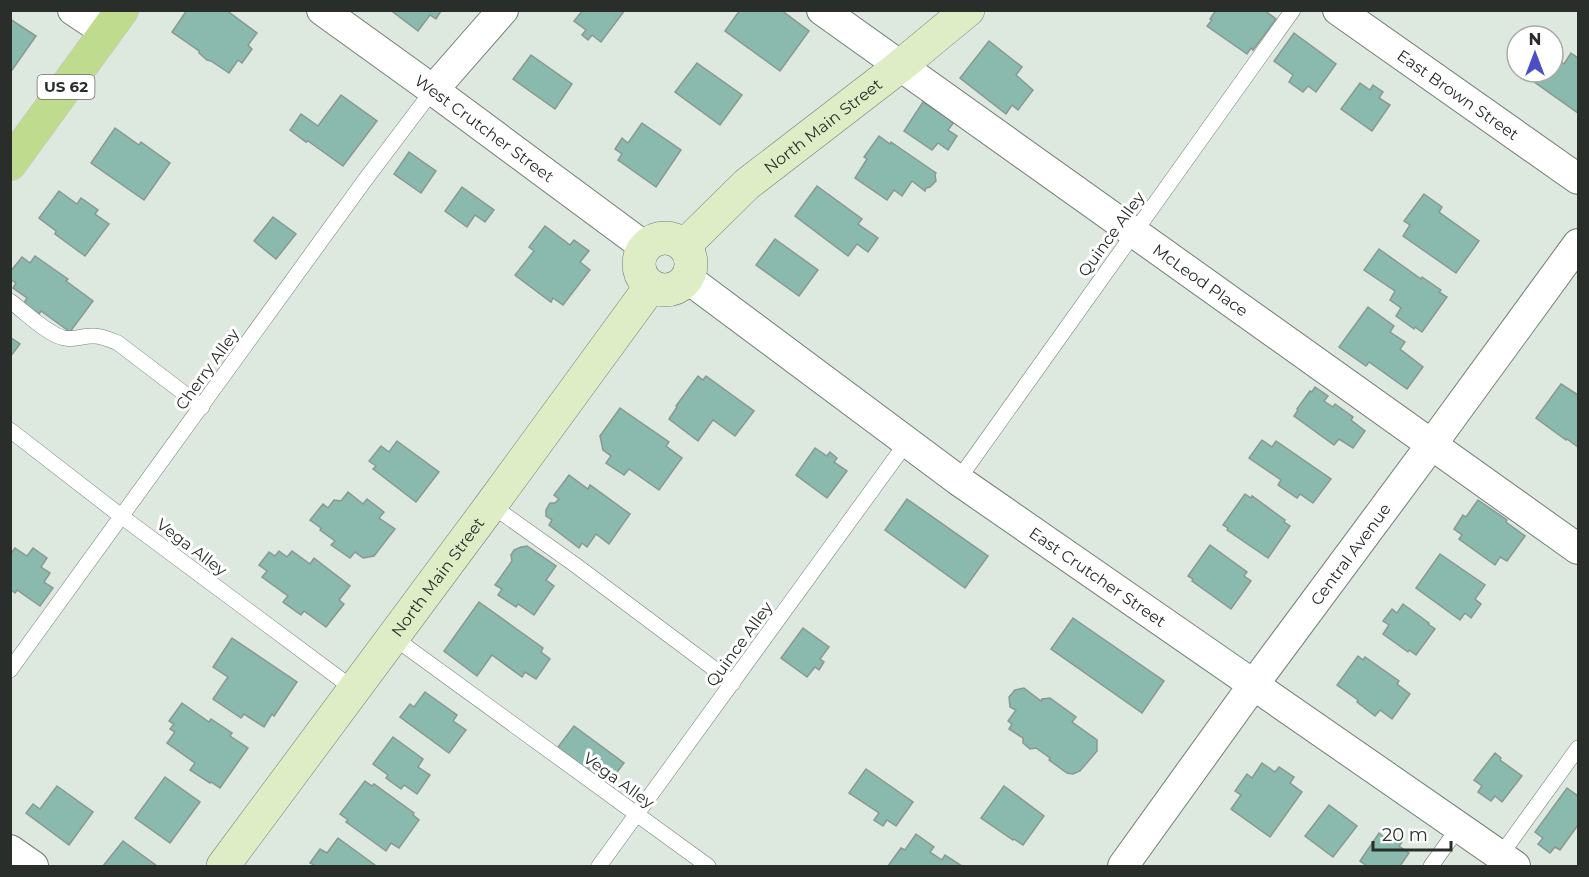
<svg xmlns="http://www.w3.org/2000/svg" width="1589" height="877" font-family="Montserrat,sans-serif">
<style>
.building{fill:#89baad;stroke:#899893;stroke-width:1.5}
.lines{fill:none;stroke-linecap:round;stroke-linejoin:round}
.lane-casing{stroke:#727d74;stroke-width:16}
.street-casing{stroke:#727d74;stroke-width:32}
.secondary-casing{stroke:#727d74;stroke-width:34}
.primary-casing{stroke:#c3c4c3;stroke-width:34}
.lane{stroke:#fff;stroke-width:15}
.street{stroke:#fff;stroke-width:30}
.secondary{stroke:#dfedc6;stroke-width:33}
.primary{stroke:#bfdb8d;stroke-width:33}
.labels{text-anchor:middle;stroke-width:6;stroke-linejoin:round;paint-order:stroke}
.shield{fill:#fff;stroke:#696d6a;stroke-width:1.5}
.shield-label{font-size:15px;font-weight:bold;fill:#292e2a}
.street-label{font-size:16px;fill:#292e2a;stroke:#fff}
</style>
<rect width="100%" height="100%" fill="#dde9df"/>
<g class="building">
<polygon points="187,10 226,10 257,33 248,45 252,49 242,63 238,60 229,73 211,61 207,60 199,53 199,51 172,32"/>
<polygon points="394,10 440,10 441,11 436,19 430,15 418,31 393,12"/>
<polygon points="583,10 625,10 601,42 592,35 588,40 582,35 586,30 574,21"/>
<polygon points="740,10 781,10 809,31 780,71 725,31"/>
<polygon points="1216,10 1264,10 1276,19 1253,50 1251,48 1247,54 1207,26 1212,20 1210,19"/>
<polygon points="10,19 36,36 12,70 10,69"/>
<polygon points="1294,33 1336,64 1316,92 1308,86 1303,92 1289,82 1293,75 1274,61"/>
<polygon points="989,41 1022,67 1016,75 1033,90 1018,110 1012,105 1006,114 960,78"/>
<polygon points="1571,53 1578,58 1578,113 1530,79 1535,72 1553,72 1553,56 1564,64"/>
<polygon points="531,55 572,84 555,109 513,79"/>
<polygon points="697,63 742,95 720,125 675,92"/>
<polygon points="1360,83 1370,90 1373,85 1383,92 1379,98 1390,105 1372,131 1341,109"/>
<polygon points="341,95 377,121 343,166 308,141 306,142 290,130 301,114 318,126"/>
<polygon points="923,102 954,122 948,130 957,136 948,150 938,143 932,150 904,131"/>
<polygon points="642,123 681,150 656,187 618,160 622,154 615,149 622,138 628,143"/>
<polygon points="115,128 139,145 141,142 170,163 144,200 91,163"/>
<polygon points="879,136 890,144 891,142 936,173 935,175 936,181 930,187 926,188 925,191 912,181 902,196 894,190 887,200 855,178 867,159 864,157"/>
<polygon points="409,152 436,171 421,193 394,174"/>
<polygon points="817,186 862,219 858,224 878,238 868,252 857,244 848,256 795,216"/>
<polygon points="462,187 494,210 485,222 475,215 467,227 445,211"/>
<polygon points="59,191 77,204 81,198 98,210 95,214 109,224 85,256 55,234 56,231 39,218"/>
<polygon points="1424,194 1442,207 1439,212 1479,241 1456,273 1403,236 1410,225 1404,221"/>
<polygon points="273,217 296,234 276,259 254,241"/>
<polygon points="545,226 570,245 574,240 589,251 580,262 590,270 563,305 553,298 551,302 515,275 534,251 529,247"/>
<polygon points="775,239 818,270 799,296 756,265"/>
<polygon points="1379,249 1421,279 1422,277 1441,290 1439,292 1447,297 1422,332 1415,327 1414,329 1396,316 1401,308 1390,300 1395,291 1364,270"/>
<polygon points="35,256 68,279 66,281 93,301 70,332 41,311 39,314 24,303 27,298 13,288 16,283 10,279 10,272 22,257 30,263"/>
<polygon points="1368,307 1394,326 1390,332 1405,342 1400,349 1423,367 1407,389 1369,362 1366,366 1339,347"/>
<polygon points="10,337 20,344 10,357"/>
<polygon points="698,376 703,380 706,376 754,411 735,436 713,420 698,441 669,419 677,407 676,406"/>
<polygon points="1561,384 1578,395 1578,447 1567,439 1566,440 1536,418"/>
<polygon points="1315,387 1328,396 1324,401 1333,407 1335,404 1353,417 1351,420 1365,431 1353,448 1339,439 1334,445 1294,416 1298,410 1297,409 1310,391 1312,392"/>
<polygon points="620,408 669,442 666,446 682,458 659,490 629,469 624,475 606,463 611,456 603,450 600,436"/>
<polygon points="1262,440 1272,447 1276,441 1331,479 1313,503 1300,494 1297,498 1278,485 1281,480 1249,458"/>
<polygon points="397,441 439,472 416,502 373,469 376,466 369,461 381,446 389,452"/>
<polygon points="815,448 827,456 830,452 837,458 834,462 847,471 827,498 796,475"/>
<polygon points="569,475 588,489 590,485 630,514 609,544 596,534 587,547 582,543 579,548 549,525 552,520 546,516 546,510 550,503 555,503 559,499 554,495"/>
<polygon points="348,492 363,504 367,499 384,512 379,518 395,529 374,556 363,558 355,552 350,558 331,545 335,541 320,530 321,528 310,520 323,504 328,508 334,500 341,501"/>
<polygon points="1245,494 1251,498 1252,496 1285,520 1284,522 1290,526 1268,558 1227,530 1228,528 1223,525"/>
<polygon points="907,499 988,556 965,588 885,530"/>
<polygon points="1478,500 1507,520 1506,522 1525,536 1507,561 1500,557 1495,565 1459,539 1462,535 1454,529 1463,515 1466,517"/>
<polygon points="1210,545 1247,572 1244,576 1251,581 1231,609 1192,581 1193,579 1188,576"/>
<polygon points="527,546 556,566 546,580 554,586 534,615 518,604 516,607 498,595 502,589 495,585 512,561 511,555 514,550 521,547"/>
<polygon points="15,548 27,556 33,548 47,558 41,567 50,573 44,582 53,588 40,606 17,590 15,593 10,589 10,555"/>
<polygon points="279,551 287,557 292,551 310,564 314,558 350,586 339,600 344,604 326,627 304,611 301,615 283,602 288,596 262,577 267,571 259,565 269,552 275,556"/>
<polygon points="1440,554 1485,585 1475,599 1481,604 1471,618 1465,613 1460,620 1416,588"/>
<polygon points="479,602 543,648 541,652 550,659 536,679 525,672 522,677 492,655 477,676 444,651"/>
<polygon points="1403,604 1429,623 1428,624 1435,629 1416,655 1409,650 1408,652 1383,634 1389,625 1383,621 1392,609 1397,613"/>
<polygon points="1073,618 1164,681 1142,713 1051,649"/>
<polygon points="803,628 829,647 820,659 824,662 819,670 815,667 807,677 781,658"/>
<polygon points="232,638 297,682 274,716 272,714 264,727 244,714 241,718 213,699 228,677 213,667"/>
<polygon points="1358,656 1363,660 1365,657 1399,681 1397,684 1410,694 1392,719 1380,710 1375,716 1357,702 1358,700 1337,685"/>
<polygon points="1024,688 1041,701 1042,699 1050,698 1076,717 1072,722 1097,740 1097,751 1080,771 1073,774 1067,773 1049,760 1050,758 1036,748 1030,749 1023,743 1023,738 1009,729 1012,724 1008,721 1016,710 1010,707 1009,697 1015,690"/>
<polygon points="425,692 457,715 453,721 466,730 449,753 400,717 410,704 414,707"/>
<polygon points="182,703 209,722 211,719 232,733 230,736 248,748 220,788 211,782 210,783 190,770 195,763 167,743 175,732 170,729 174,724 169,721"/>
<polygon points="574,726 624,763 612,779 602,771 595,780 555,751"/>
<polygon points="393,737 423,759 418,767 430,775 417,794 404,785 401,789 386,778 388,775 373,764"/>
<polygon points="1495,753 1501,758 1500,760 1522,776 1502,802 1495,796 1491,801 1478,792 1482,786 1474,780"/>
<polygon points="1262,763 1275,772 1279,767 1294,777 1290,783 1302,792 1270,837 1231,809 1241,795 1235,791 1247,774 1252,778"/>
<polygon points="866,769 913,802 896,826 887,820 883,826 874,820 879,813 849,793"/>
<polygon points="165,777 200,802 170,843 135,818"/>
<polygon points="365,781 372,786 374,784 414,813 413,815 419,820 399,848 391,843 386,851 346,822 348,820 340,814"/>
<polygon points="57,786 93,812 69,845 26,813 33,804 40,809"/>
<polygon points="1004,786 1044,816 1023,845 1014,839 1013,840 981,818"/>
<polygon points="1567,788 1578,796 1578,825 1560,850 1555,847 1550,853 1538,844 1543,838 1535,832"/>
<polygon points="1329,805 1357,826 1333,857 1305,836"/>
<polygon points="1379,833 1389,841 1392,836 1402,842 1399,846 1409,853 1400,866 1367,866 1360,861"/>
<polygon points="916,834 934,847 930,852 942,860 945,855 962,866 888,866 901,848 905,850"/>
<polygon points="338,838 375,865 374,866 316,866 310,863 320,849 327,853"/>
<polygon points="123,841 157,866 103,866"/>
</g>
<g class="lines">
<defs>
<g id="lane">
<path d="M10 301C24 311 48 335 64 338 74 340 82 336 92 336 100 335 111 340 118 343L202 407"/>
<polyline points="10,430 121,516 355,690"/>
<polyline points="958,480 1293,10"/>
<polyline points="491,505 574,564 733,683"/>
<polyline points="393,637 708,866"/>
<polyline points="10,670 365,180 433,90"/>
<polyline points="1500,856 1578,748"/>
<polyline points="599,866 907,442"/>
<polyline points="1431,866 1459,827"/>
</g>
<g id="street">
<polyline points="73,10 106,32"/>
<path id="s1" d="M322 10 433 90 645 247"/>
<path id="s2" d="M822 10 1578 549"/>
<path id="s3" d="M1338 10 1578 179"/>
<polyline points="433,90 503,10"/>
<path id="s4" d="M687 278 958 480 1515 866"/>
<polyline points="10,850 33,866"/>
<path id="s5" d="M1123 866 1254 684 1432 444 1578 244"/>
</g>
<g id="secondary">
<circle cx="665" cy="264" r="26"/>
<path id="s6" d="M684 246 747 184 899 67 968 10"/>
<path id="s7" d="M223 866 491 505 651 286"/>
</g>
<polyline id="primary" points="10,164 122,10"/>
</defs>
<use href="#lane" class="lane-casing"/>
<use href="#street" class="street-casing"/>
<use href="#secondary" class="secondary-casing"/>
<use href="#primary" class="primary-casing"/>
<use href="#lane" class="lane"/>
<use href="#street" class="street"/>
<use href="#secondary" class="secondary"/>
<use href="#primary" class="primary"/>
</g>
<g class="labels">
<rect class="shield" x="37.5" y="75" width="57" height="24" rx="4.5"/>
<g class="shield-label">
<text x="66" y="92">US 62</text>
</g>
<g class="street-label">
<text dy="6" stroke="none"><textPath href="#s3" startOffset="147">East Brown Street</textPath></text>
<text dy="6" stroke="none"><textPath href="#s6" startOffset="184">North Main Street</textPath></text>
<text dy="6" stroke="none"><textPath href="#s1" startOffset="201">West Crutcher Street</textPath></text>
<text transform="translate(1111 234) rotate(-54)" y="6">Quince Alley</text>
<text dy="6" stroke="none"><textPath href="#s2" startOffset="465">McLeod Place</textPath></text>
<text transform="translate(207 369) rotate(-54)" y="6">Cherry Alley</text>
<text transform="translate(192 547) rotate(37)" y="6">Vega Alley</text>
<text dy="6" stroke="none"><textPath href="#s5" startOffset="386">Central Avenue</textPath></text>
<text dy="6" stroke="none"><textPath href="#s4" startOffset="508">East Crutcher Street</textPath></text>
<text dy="6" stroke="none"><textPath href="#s7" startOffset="360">North Main Street</textPath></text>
<text transform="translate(739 644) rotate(-54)" y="6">Quince Alley</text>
<text transform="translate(619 780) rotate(36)" y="6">Vega Alley</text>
</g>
</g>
<rect width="1589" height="877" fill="none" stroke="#292e2a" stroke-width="24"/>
<g transform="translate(1535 54)"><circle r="28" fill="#ffffff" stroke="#a9abaa" stroke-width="1.5"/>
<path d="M0-4.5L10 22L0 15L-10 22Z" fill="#4a4fc5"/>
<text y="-9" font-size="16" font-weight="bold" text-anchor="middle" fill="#292e2a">N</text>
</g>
<path d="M1373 841v9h78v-9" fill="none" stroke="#292e2a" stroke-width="3"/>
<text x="1382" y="841" font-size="18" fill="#292e2a" stroke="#ffffff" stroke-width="4.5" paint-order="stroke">20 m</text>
</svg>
